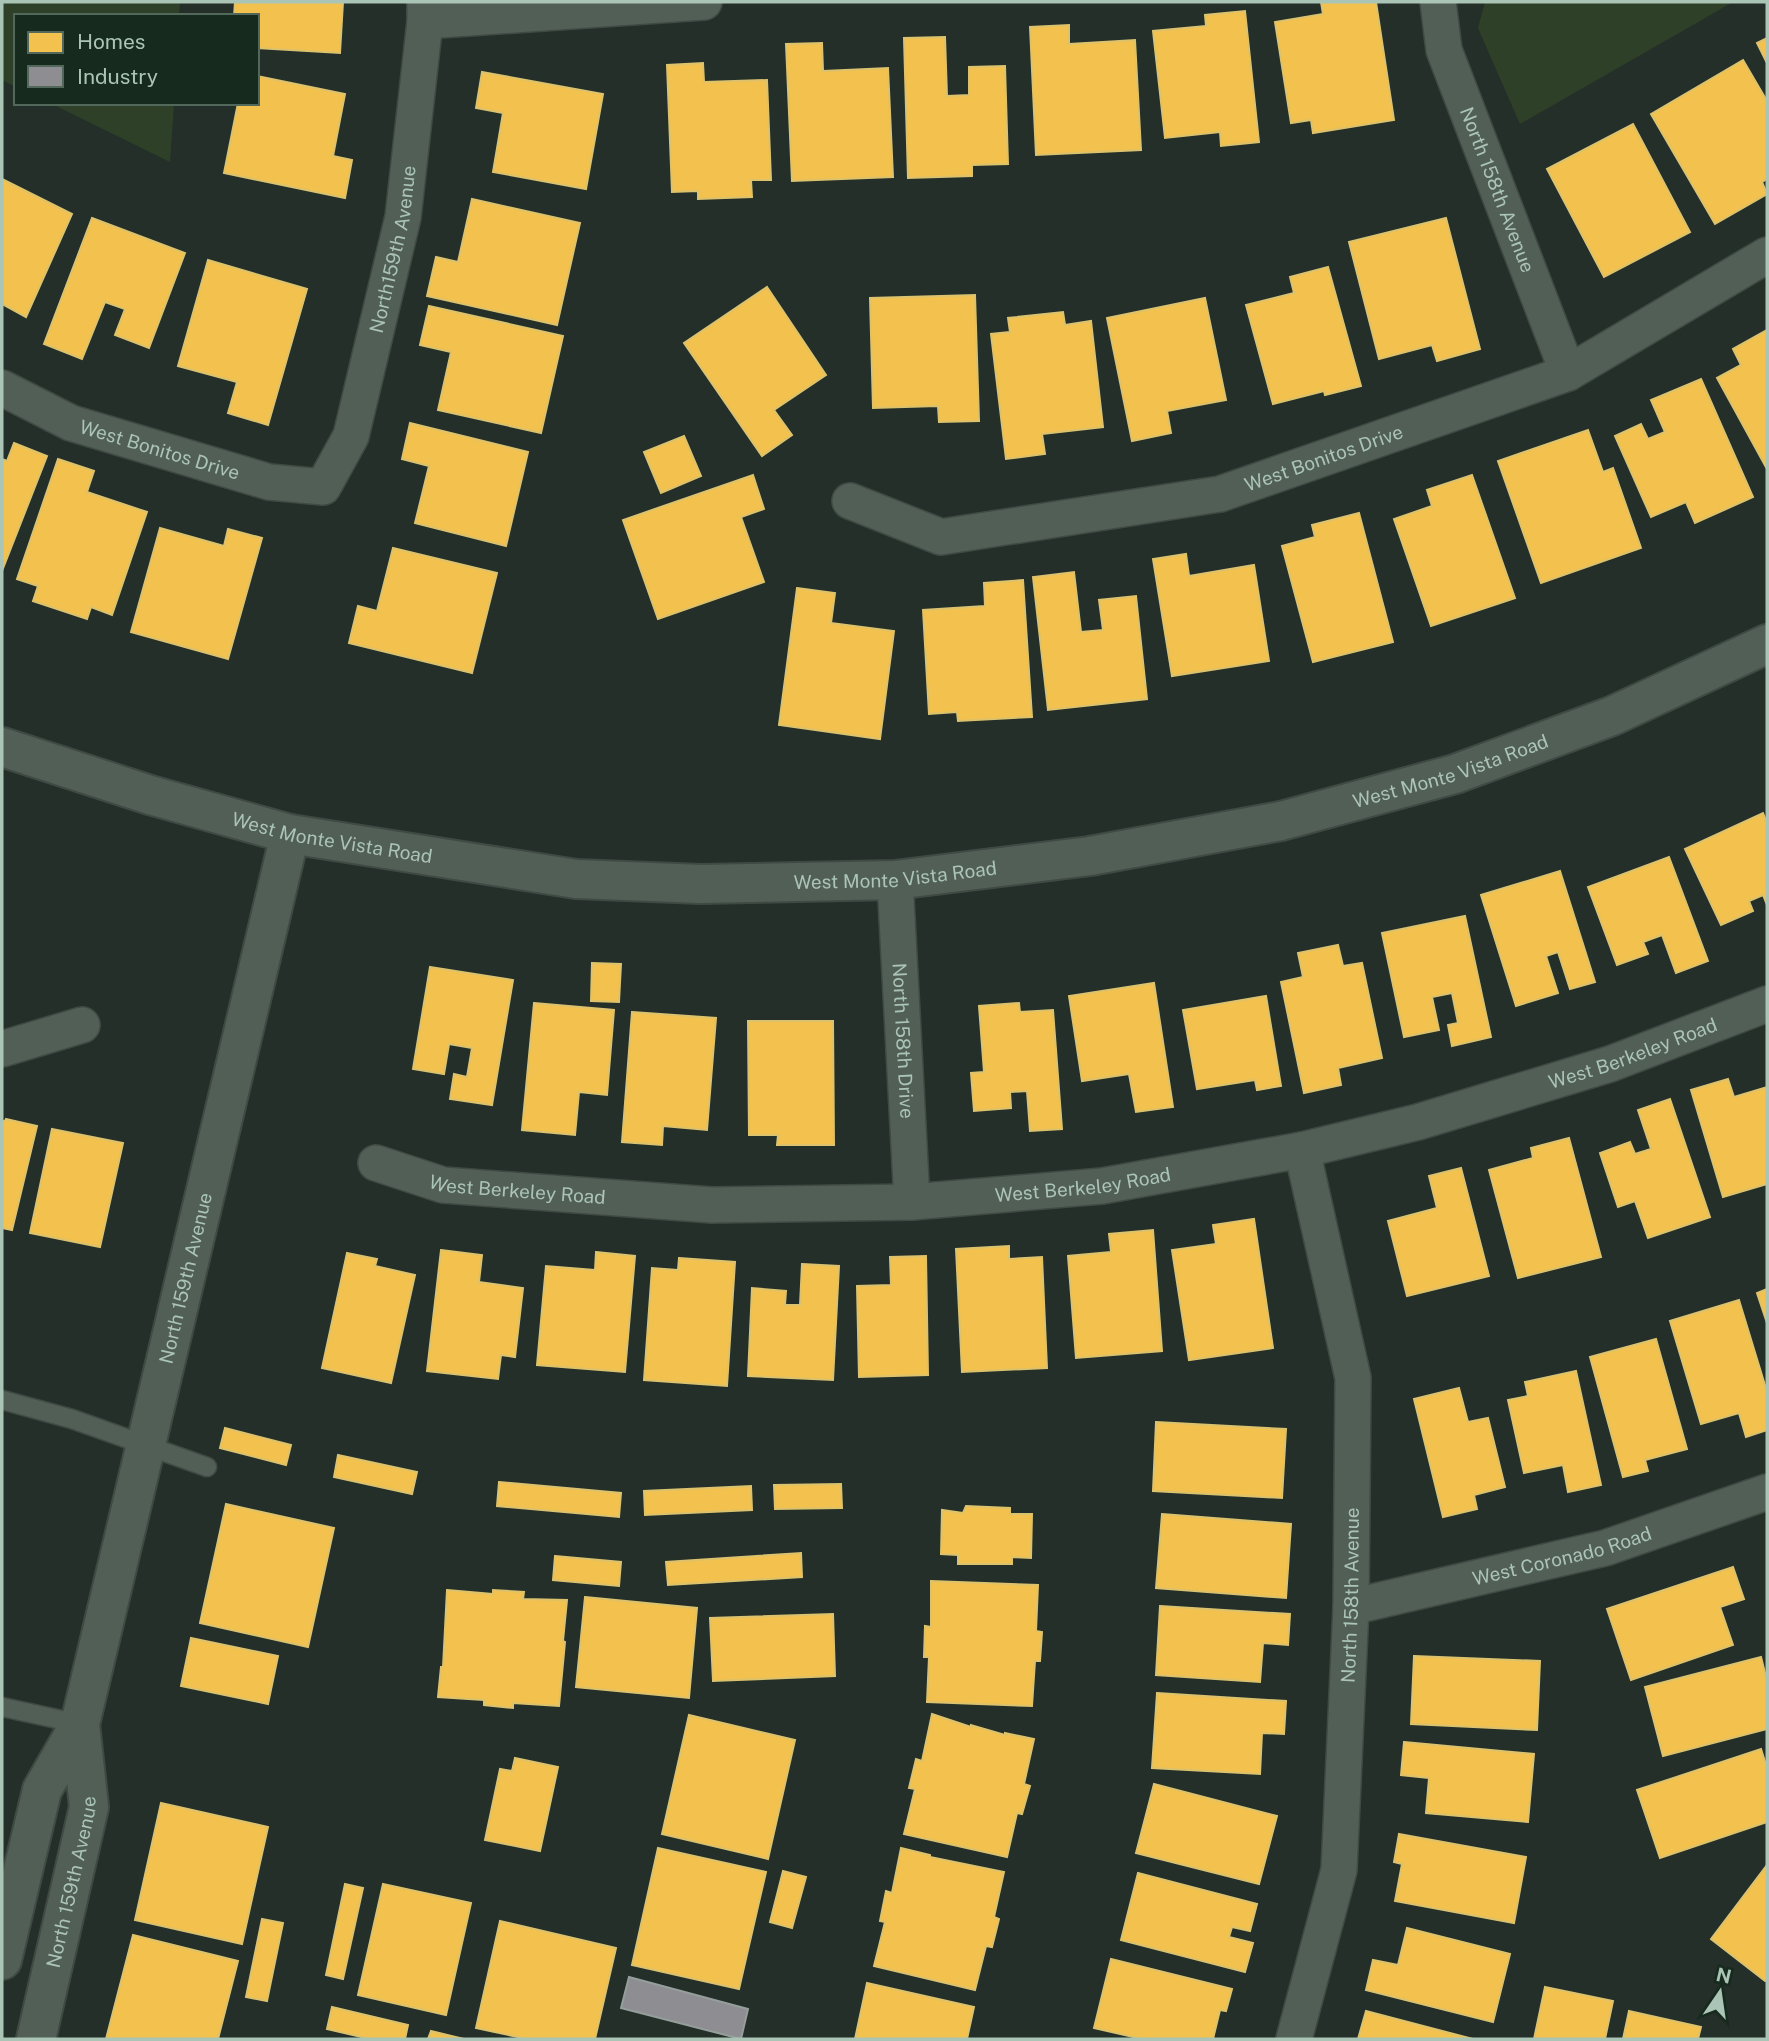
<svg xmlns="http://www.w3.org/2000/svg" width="1769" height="2041" font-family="'Public Sans',sans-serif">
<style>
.green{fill:#2f4028}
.homes{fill:#f2c14e;stroke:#dcc26d;stroke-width:2}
.industry{fill:#8d8d92;stroke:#969e9c;stroke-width:2}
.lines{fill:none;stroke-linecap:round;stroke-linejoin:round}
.service-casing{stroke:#404a44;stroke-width:21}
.minor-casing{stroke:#404a44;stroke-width:38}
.tertiary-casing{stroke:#404a44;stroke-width:42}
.service{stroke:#525f57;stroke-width:18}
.minor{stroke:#525f57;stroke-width:35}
.tertiary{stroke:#525f57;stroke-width:38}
.labels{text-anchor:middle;stroke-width:7;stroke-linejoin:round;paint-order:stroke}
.street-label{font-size:19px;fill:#aac4b5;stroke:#172a1e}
</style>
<rect width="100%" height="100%" fill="#232f28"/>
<g class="green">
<polygon points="2,2 180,2 179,16 16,16 16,87 2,80"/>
<polygon points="1485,2 1733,2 1520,124 1478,28"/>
<polygon points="50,103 174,103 170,162"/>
</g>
<g class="homes">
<polygon points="235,2 343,2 340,53 257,48 257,16 234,16"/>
<polygon points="1321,2 1376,2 1394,120 1313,133 1311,120 1291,123 1275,22 1323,14"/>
<polygon points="1245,11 1259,142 1221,146 1220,132 1165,138 1153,31 1206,26 1205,15"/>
<polygon points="1069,25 1069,44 1135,40 1141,150 1036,155 1030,27"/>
<polygon points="945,37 947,96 969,95 969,67 1005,66 1008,164 972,165 972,176 908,178 904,38"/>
<polygon points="1767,38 1767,63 1757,43"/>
<polygon points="822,43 823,71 888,68 893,177 792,181 786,44"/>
<polygon points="1743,60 1767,101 1767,179 1762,182 1767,194 1715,224 1651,114"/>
<polygon points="703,63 704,82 767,80 771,180 751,180 752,197 698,199 698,191 672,192 667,65"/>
<polygon points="482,72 603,94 586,189 493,172 503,113 476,108"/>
<polygon points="257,76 345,94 333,156 352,160 345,198 224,173 238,103 257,103"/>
<polygon points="1633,124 1690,232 1604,277 1547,169"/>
<polygon points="2,179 72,214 26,317 2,304"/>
<polygon points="472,199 580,223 557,325 427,296 436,257 458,262"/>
<polygon points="92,218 185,253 149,348 115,335 125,309 105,302 82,359 44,344"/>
<polygon points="1446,218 1480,349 1437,361 1432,345 1379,359 1349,242"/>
<polygon points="208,260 307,289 268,425 228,413 237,382 178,366"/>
<polygon points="1328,267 1361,386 1325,395 1324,391 1273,404 1246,305 1294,293 1290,277"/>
<polygon points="767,287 826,375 774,410 792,435 762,456 684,343"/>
<polygon points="975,295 979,421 939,422 938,406 873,408 870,298"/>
<polygon points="1205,298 1226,400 1167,411 1171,433 1132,441 1107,318"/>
<polygon points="429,306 563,336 541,433 438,410 451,352 420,345"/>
<polygon points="1063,312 1065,325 1091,321 1103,427 1042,434 1045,454 1006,459 991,334 1010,332 1008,318"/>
<polygon points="1767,330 1767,469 1717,378 1741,365 1733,349"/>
<polygon points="1701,379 1753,497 1695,523 1686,502 1651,517 1615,436 1641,424 1648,439 1665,432 1651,400"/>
<polygon points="410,423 528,452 506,546 415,523 429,466 402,459"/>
<polygon points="1588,430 1603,472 1613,468 1641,548 1541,583 1498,461"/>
<polygon points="684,436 701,476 661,493 644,452"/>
<polygon points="14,443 47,456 2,571 2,459 7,461"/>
<polygon points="58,459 94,471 87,492 147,512 112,615 91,607 87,619 33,601 38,586 17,579"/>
<polygon points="753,475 764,509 741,517 764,582 658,619 623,520"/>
<polygon points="1472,475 1515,598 1431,626 1394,519 1432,506 1427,490"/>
<polygon points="1359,513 1393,642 1313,662 1282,546 1315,537 1312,525"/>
<polygon points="160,528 224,546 228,529 262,538 228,659 131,632"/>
<polygon points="393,548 497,573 472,673 349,643 358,606 377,611"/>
<polygon points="1186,554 1189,576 1254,565 1269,661 1172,676 1153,559"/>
<polygon points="1074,572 1081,632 1103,630 1099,600 1136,596 1147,699 1048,710 1033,577"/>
<polygon points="1023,580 1032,717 958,721 957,712 929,714 923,610 985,606 984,583"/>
<polygon points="797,588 835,593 831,623 894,631 880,739 779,725"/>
<polygon points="1763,813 1767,823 1767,905 1763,895 1749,901 1753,911 1721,925 1685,849"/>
<polygon points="1669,857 1708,961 1676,973 1662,935 1643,942 1648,954 1617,965 1588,887"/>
<polygon points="1560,871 1595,982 1570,989 1558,952 1546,956 1558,993 1516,1006 1481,895"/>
<polygon points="1465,916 1491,1037 1452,1046 1448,1025 1458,1023 1452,993 1432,997 1439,1030 1404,1037 1382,933"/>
<polygon points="1338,945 1343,966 1362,963 1382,1058 1338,1068 1341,1085 1304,1093 1281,982 1303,977 1298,953"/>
<polygon points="592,963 621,964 619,1002 591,1001"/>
<polygon points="430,967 513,980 492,1105 450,1099 454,1074 467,1077 472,1048 449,1044 444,1074 413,1069"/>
<polygon points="1154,983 1173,1107 1136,1112 1129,1074 1082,1081 1069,996"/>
<polygon points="1266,996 1281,1086 1257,1090 1255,1080 1197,1089 1183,1010"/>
<polygon points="534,1003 614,1010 607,1095 579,1092 575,1135 522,1130"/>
<polygon points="1019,1003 1020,1012 1053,1010 1062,1129 1030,1131 1027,1091 1010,1092 1011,1108 974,1111 971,1073 984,1072 979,1006"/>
<polygon points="632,1012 716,1018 707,1130 663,1126 662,1145 622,1142"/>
<polygon points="748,1021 833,1021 834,1145 777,1145 778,1135 749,1135"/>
<polygon points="1728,1079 1734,1097 1767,1087 1767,1184 1723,1197 1691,1090"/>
<polygon points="1670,1099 1710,1217 1648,1238 1635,1201 1618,1207 1600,1153 1630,1142 1635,1154 1651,1149 1638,1110"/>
<polygon points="6,1119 37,1126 12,1230 2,1228 2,1121 5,1121"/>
<polygon points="52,1129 123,1143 100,1247 30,1233"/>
<polygon points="1569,1138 1601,1257 1518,1278 1489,1170 1533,1158 1531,1148"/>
<polygon points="1461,1168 1489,1276 1407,1296 1388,1221 1437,1208 1429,1176"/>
<polygon points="1254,1219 1273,1348 1189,1360 1172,1250 1216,1244 1213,1225"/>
<polygon points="1153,1230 1162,1351 1076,1358 1068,1256 1111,1252 1109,1234"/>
<polygon points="1009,1246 1009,1259 1042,1257 1047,1368 962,1372 956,1249"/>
<polygon points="441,1250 482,1255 479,1282 523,1288 515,1357 501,1355 498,1379 427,1371"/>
<polygon points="596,1252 635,1256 625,1372 537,1365 546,1266 595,1270"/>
<polygon points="347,1253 377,1259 375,1266 415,1275 391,1383 322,1368"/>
<polygon points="926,1256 928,1375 859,1377 857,1286 891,1285 890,1257"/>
<polygon points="679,1258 735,1262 727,1386 644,1380 652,1268 678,1270"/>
<polygon points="802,1264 839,1266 833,1380 748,1376 752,1288 786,1291 785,1305 800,1305"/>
<polygon points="1767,1289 1767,1323 1757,1293"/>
<polygon points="1739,1300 1767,1392 1767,1430 1746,1437 1739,1413 1701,1424 1670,1321"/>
<polygon points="1656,1339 1687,1449 1645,1460 1648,1471 1623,1477 1590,1357"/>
<polygon points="1576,1371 1601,1485 1568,1492 1563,1465 1524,1473 1508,1400 1528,1396 1525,1382"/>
<polygon points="1459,1388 1468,1422 1488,1418 1505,1487 1474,1495 1477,1509 1443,1517 1414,1399"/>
<polygon points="1156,1422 1286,1429 1282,1498 1153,1491"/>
<polygon points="225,1428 291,1445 286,1465 220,1448"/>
<polygon points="338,1455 417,1472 412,1494 334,1477"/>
<polygon points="499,1482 621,1493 619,1517 497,1506"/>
<polygon points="841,1484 842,1508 775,1509 774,1485"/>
<polygon points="751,1486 752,1510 645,1515 644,1491"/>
<polygon points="226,1504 334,1528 308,1647 200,1623"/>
<polygon points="966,1506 1010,1508 1010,1514 1032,1514 1031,1558 1012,1557 1012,1564 958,1564 958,1555 941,1554 942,1510 963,1513"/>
<polygon points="1162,1514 1291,1524 1286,1598 1156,1588"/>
<polygon points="801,1553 802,1577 668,1585 666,1562"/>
<polygon points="555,1556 621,1562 619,1586 553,1580"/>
<polygon points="1733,1567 1744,1599 1720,1607 1733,1645 1631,1680 1607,1609"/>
<polygon points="931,1581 1038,1585 1036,1631 1042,1632 1040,1661 1035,1661 1032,1706 927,1702 929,1657 924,1657 925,1626 931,1627"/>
<polygon points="447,1590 493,1594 493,1590 524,1592 523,1599 567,1600 563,1641 565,1642 559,1706 513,1703 513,1708 484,1705 484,1700 438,1697 441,1667 443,1667"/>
<polygon points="585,1597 697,1608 689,1698 576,1687"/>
<polygon points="1160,1606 1290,1614 1288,1645 1263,1643 1260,1682 1156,1675"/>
<polygon points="833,1614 835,1676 713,1681 710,1618"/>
<polygon points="191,1638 278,1656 268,1704 181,1686"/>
<polygon points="1414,1656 1540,1661 1537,1730 1411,1724"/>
<polygon points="1761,1657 1767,1681 1767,1729 1663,1756 1645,1687"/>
<polygon points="1157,1693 1286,1701 1284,1734 1262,1733 1260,1774 1152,1768"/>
<polygon points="932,1714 971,1727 971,1725 1005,1735 1005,1733 1034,1739 1024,1784 1030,1786 1022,1814 1017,1813 1007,1857 904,1834 915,1789 909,1788 916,1759 922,1761"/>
<polygon points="689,1715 795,1740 768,1859 662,1834"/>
<polygon points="1404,1742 1534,1754 1528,1822 1426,1813 1429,1778 1401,1775"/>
<polygon points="1761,1749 1767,1768 1767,1822 1660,1858 1637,1790"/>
<polygon points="515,1758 558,1767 540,1851 485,1840 500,1769 512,1771"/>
<polygon points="1154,1784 1277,1816 1259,1884 1136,1853"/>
<polygon points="161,1803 268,1827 242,1944 135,1920"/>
<polygon points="1399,1834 1526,1857 1514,1923 1395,1901 1402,1864 1394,1862"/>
<polygon points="658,1848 766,1872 739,1989 632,1965"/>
<polygon points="901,1848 930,1855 930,1857 1004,1872 994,1917 999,1919 992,1947 986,1946 975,1990 874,1966 885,1922 880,1921 886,1891 892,1893"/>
<polygon points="1767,1865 1767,1979 1765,1981 1711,1939"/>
<polygon points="783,1871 806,1877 792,1928 770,1922"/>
<polygon points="1138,1873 1257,1904 1250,1931 1232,1927 1229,1937 1253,1943 1245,1972 1121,1940"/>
<polygon points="345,1884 363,1888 343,1979 326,1975"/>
<polygon points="383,1884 471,1903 446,2015 358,1995"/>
<polygon points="262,1919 283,1923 267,2001 246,1997"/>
<polygon points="500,1921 616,1948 595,2039 527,2039 476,2028"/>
<polygon points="1407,1928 1510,1954 1493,2022 1366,1990 1373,1960 1398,1965"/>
<polygon points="133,1935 238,1961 218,2039 106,2039"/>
<polygon points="1111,1959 1232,1989 1226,2011 1220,2010 1213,2039 1142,2039 1094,2028"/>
<polygon points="867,1983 974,2007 967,2039 855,2039"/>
<polygon points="1545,1987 1613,2001 1605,2039 1534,2039"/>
<polygon points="332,2007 408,2025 405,2039 370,2039 327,2029"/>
<polygon points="1366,2011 1473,2039 1358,2039"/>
<polygon points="1629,2011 1701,2027 1698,2039 1623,2039"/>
<polygon points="431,2031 464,2039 428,2039"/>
</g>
<polygon class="industry" points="629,1977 748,2009 741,2039 621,2008"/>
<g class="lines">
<defs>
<g id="service">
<polyline points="2,1400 72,1419 207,1467"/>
<polyline points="2,1707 80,1724"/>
</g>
<g id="minor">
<path id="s1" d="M1438 2 1444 50 1568 373"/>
<polyline points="425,21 704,2"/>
<path id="s2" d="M2 388 71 423 269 482 323 487 351 436 403 217 425 21V2"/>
<path id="s3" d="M850 501 941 537 1220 494 1568 373 1767 255"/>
<path id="s4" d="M895 880 912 1202"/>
<polyline points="2,1049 82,1025"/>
<path id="s5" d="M376 1163 443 1185 712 1205 912 1202 1102 1186 1302 1150 1418 1122 1610 1064 1767 1004"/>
<path id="s6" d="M1351 1607 1605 1548 1767 1492"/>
<path id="s7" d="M1294 2039 1339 1870 1351 1607 1353 1378 1302 1150"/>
</g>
<g id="tertiary">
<path id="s8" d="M2 747 150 795 290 834 576 879 701 884 895 880 1090 856 1281 821 1455 774 1612 716 1767 644"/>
<path id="s9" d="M2 1960 42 1790 80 1724 290 834"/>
<path id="s10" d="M36 2039 89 1807 80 1724"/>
</g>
</defs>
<use href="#service" class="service-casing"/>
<use href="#minor" class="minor-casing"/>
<use href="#tertiary" class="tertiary-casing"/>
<use href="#service" class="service"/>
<use href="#minor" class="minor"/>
<use href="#tertiary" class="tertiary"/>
</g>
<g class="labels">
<g class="street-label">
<text dy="7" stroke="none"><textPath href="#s1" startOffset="198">North 158th Avenue</textPath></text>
<text dy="7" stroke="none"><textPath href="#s2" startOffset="588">North159th Avenue</textPath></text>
<text dy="7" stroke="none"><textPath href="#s2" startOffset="170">West Bonitos Drive</textPath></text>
<text dy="7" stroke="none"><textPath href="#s3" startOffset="490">West Bonitos Drive</textPath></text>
<text dy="7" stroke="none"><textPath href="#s8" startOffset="1477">West Monte Vista Road</textPath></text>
<text dy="7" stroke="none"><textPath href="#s8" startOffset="343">West Monte Vista Road</textPath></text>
<text dy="7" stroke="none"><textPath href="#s8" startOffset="910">West Monte Vista Road</textPath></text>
<text dy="7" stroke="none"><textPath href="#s4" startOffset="161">North 158th Drive</textPath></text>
<text dy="7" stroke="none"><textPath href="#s5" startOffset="1279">West Berkeley Road</textPath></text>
<text dy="7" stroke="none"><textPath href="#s5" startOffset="712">West Berkeley Road</textPath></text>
<text dy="7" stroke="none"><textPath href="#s5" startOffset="145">West Berkeley Road</textPath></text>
<text dy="7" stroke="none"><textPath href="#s9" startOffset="709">North 159th Avenue</textPath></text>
<text dy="7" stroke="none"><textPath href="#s6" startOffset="217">West Coronado Road</textPath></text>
<text dy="7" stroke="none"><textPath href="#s7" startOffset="450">North 158th Avenue</textPath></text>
<text dy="7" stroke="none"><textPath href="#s10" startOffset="161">North 159th Avenue</textPath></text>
</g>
</g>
<rect width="1769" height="2041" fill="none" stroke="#aac4b5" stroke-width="7"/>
<rect x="14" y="14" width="245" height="91" fill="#172a1e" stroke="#52685a" stroke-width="2"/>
<rect x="28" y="32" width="35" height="21" fill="#f2c14e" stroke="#52685a" stroke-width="2"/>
<text x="77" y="49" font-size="21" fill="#aac4b5">Homes</text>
<rect x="28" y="66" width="35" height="21" fill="#8d8d92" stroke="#52685a" stroke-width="2"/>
<text x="77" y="84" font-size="21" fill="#aac4b5">Industry</text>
<g transform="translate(1720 1992) rotate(13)" stroke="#172a1e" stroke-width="5" paint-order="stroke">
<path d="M0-5L12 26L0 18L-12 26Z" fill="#aac4b5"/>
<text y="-10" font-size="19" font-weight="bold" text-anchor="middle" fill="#aac4b5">N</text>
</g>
</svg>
